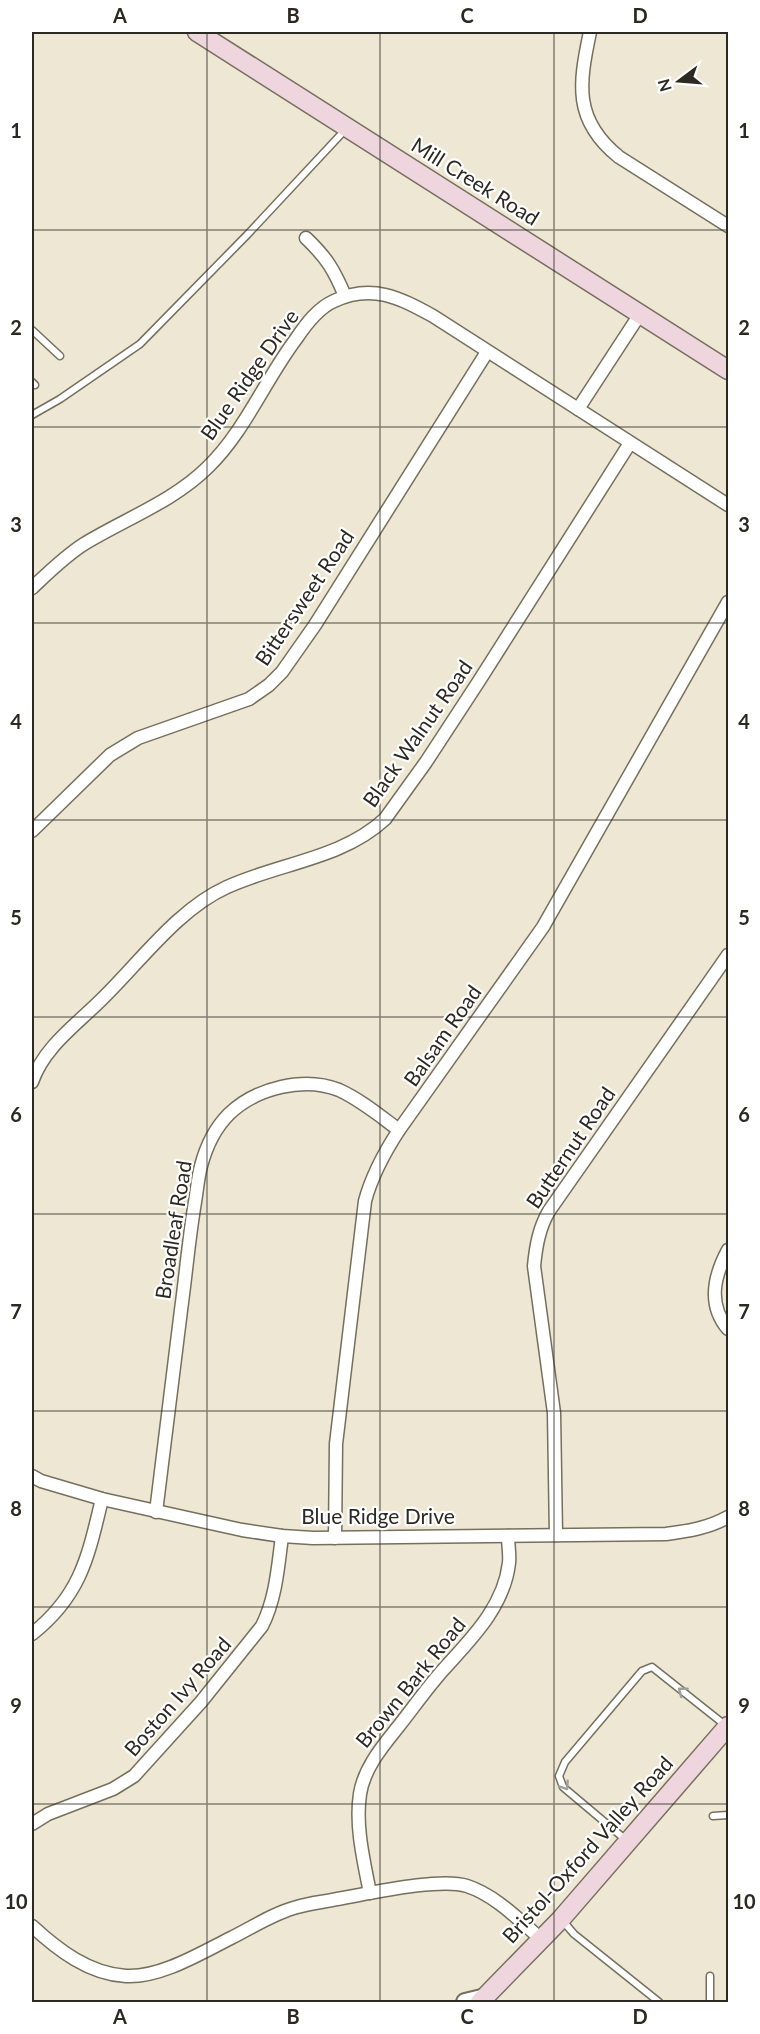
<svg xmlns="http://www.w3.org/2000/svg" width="760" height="2034" font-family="Lato,sans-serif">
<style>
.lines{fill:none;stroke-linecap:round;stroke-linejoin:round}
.service-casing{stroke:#756f5d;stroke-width:9}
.minor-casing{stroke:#756f5d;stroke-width:15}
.tertiary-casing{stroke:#756f5d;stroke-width:20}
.secondary-casing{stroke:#756f5d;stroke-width:21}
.service{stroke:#fff;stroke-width:6}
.minor{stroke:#fff;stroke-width:12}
.tertiary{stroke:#fff;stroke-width:16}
.secondary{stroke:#efd5de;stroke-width:18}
.oneway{stroke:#a09f9c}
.grid{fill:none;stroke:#2c2922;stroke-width:1.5;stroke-opacity:0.55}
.labels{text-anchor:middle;stroke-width:4.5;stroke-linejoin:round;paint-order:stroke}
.street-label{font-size:21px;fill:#2c2922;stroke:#fff}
.neatline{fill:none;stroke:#2c2922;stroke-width:2}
.grid-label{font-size:20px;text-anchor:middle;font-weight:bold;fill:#2c2922}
</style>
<rect width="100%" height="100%" fill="#ede7d3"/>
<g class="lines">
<defs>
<g id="service">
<polyline points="32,330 60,356"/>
<polyline points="32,382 35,385"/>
<polyline points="32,415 60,399 140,344 247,235 345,130"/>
<polyline points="713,1816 728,1815"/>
<polyline points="626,1840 563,1787 559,1776 565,1762 642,1671 652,1667 725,1725"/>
<polyline points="562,1920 574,1934 659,2002"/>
<polyline points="710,1976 710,2002"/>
</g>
<g id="minor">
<path d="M590 32C579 84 573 120 619 157L728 226"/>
<path d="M306 238C327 258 334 270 345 296"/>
<polyline points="578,409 640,314"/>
<path d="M32 588C48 573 65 556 84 544 125 519 174 501 208 467 245 431 265 380 296 339 306 324 318 308 334 301 372 283 400 298 433 316L728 505"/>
<polyline points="32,831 110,755 138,738 249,699 269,685 282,672 315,625 487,352"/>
<path d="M32 1082C43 1048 77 1024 102 999 140 962 178 909 227 887 279 863 342 859 385 819L426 762 479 681 630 443"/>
<path d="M728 1250C714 1276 707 1304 728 1329"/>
<path d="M32 1476 41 1481 102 1499 242 1530 282 1536 313 1538 666 1534C689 1531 708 1528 728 1517"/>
<path d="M156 1512C164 1445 173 1377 181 1310 186 1274 189 1237 195 1202 197 1190 198 1177 201 1166 206 1147 215 1128 229 1114 256 1088 304 1076 339 1090 361 1100 380 1116 399 1130"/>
<path d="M556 1535 554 1413 534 1266C536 1246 539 1228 549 1211L728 955"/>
<path d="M335 1538 336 1444 365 1201C372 1175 384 1153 399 1130L543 927 728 602"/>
<path d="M32 1634C81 1595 88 1557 102 1499"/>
<path d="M32 1824 48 1814 113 1789 134 1776 201 1702 262 1626C276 1598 278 1567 282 1536"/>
<path d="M370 1893C364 1862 355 1826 360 1794 364 1768 382 1747 398 1727 413 1708 427 1688 443 1670 471 1639 504 1607 509 1563 510 1554 508 1545 508 1536"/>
<path d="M32 1926C58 1950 89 1974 126 1976 160 1978 201 1953 231 1938 253 1927 274 1913 297 1907 310 1903 324 1902 337 1899 367 1894 440 1877 467 1886 495 1895 519 1920 541 1939"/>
</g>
<polyline id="tertiary" points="465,2002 486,1997"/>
<g id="secondary">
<polyline points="197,32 728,370"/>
<polyline points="480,2002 561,1919 728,1726"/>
</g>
</defs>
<use href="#service" class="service-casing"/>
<use href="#minor" class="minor-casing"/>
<use href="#tertiary" class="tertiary-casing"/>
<use href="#secondary" class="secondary-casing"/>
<use href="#service" class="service"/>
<use href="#minor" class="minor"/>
<use href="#tertiary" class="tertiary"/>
<use href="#secondary" class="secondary"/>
</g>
<defs><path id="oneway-chevron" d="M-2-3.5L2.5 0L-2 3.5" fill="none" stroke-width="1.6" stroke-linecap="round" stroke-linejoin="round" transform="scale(1.5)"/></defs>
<g class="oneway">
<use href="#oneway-chevron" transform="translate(682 1691) rotate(-142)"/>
<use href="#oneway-chevron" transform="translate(565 1786) rotate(56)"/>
</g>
<path class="grid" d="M207 32V2002M380 32V2002M554 32V2002M32 230H728M32 427H728M32 623H728M32 820H728M32 1017H728M32 1214H728M32 1411H728M32 1607H728M32 1804H728"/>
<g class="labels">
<g class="street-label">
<text transform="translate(475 182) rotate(32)" y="7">Mill Creek Road</text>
<text transform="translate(250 375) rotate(-55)" y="7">Blue Ridge Drive</text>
<text transform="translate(305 598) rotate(-56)" y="7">Bittersweet Road</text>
<text transform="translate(418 734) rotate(-55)" y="7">Black Walnut Road</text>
<text transform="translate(443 1036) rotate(-55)" y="7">Balsam Road</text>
<text transform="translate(571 1148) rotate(-56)" y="7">Butternut Road</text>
<text transform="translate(174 1230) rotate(-81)" y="7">Broadleaf Road</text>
<text x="378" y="1524">Blue Ridge Drive</text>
<text transform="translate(411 1683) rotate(-51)" y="7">Brown Bark Road</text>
<text transform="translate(178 1697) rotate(-49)" y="7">Boston Ivy Road</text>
<text transform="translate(588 1850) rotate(-48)" y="7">Bristol-Oxford Valley Road</text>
</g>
</g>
<rect width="760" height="2034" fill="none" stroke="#ffffff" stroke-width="66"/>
<g transform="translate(679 81) rotate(254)" stroke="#ffffff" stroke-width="4.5" paint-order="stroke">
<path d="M0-4.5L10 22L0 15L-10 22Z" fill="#2c2922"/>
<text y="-9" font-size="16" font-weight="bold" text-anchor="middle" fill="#2c2922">N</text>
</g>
<rect x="33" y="33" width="694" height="1968" class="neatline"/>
<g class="grid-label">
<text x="120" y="23">A</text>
<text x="293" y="23">B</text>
<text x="467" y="23">C</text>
<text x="640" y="23">D</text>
<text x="16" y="138">1</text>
<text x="744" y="138">1</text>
<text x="16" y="335">2</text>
<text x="744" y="335">2</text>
<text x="16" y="532">3</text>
<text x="744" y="532">3</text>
<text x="16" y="729">4</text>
<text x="744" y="729">4</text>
<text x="16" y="925">5</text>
<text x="744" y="925">5</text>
<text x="16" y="1122">6</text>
<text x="744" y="1122">6</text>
<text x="16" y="1319">7</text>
<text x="744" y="1319">7</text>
<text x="16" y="1516">8</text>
<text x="744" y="1516">8</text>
<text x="16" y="1713">9</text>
<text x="744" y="1713">9</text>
<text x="16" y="1909">10</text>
<text x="744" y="1909">10</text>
<text x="120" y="2024">A</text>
<text x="293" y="2024">B</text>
<text x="467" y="2024">C</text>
<text x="640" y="2024">D</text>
</g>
</svg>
